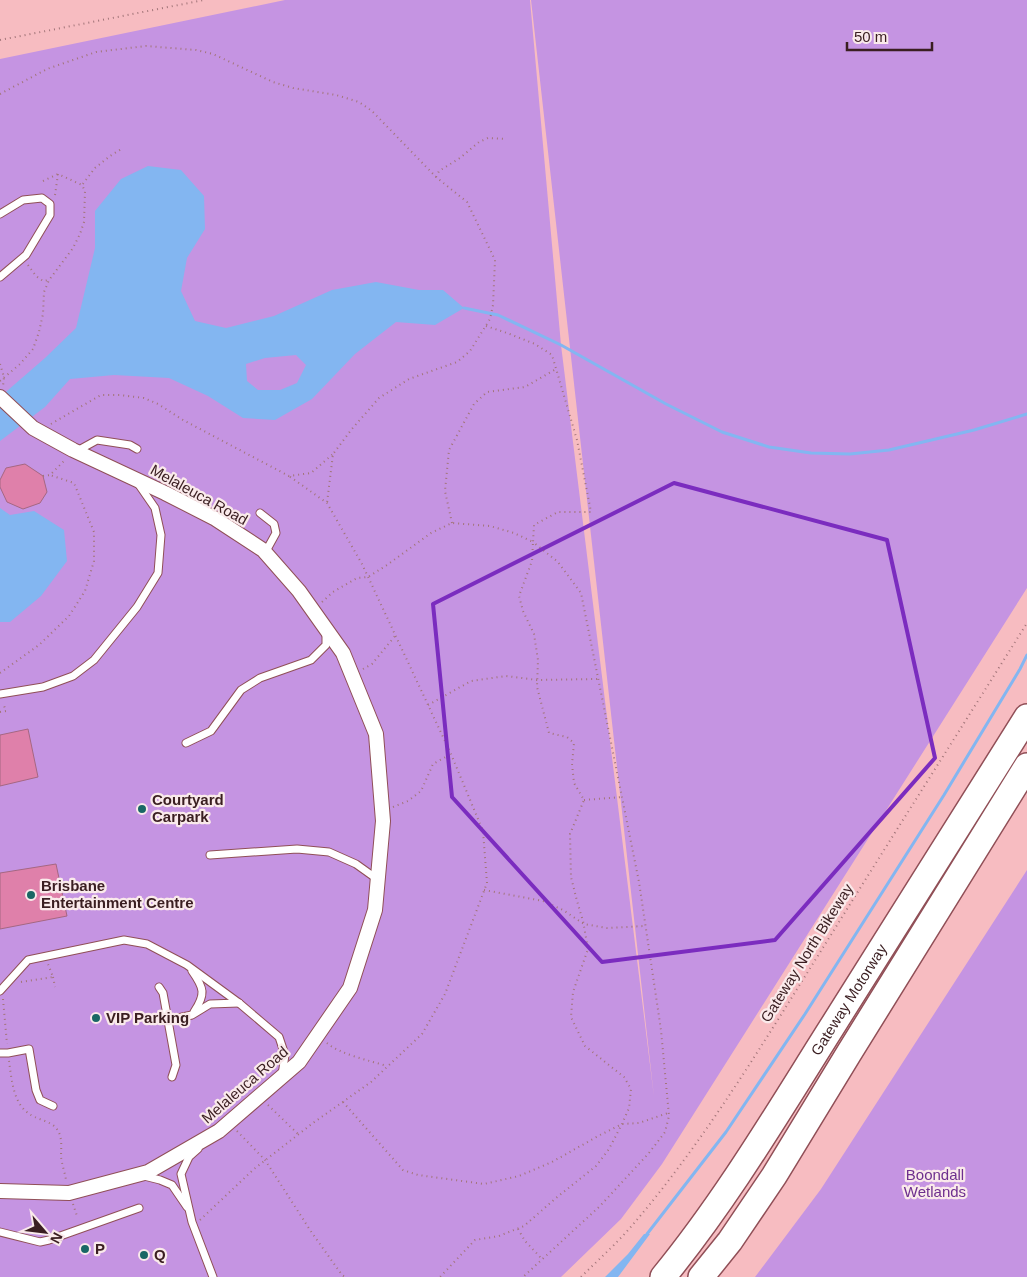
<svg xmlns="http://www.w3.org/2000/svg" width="1027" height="1277" font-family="Helvetica,sans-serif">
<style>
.green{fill:#c594e2}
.water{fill:#83b6f1;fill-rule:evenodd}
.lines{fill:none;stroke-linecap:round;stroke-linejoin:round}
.stream{stroke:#83b6f1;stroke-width:3}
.building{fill:#df80aa;stroke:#a56782}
.lane-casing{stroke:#904f57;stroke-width:9}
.street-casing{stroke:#904f57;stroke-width:16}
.highway-casing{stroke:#904f57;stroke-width:28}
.path{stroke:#a27579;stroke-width:2;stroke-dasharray:1 4;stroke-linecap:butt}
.lane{stroke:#fff;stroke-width:7}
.street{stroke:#fff;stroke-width:14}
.highway{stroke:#fff;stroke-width:25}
.marked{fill:none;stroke:#7b2cbf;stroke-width:4;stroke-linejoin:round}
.poi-dot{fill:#196765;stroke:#faeaeb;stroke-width:2}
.labels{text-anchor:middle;stroke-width:4.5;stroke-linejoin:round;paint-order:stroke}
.street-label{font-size:15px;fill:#3a1e21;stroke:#faeaeb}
.poi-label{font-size:15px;font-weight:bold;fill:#3a1e21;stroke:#faeaeb;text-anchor:start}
.park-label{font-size:15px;fill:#6e2f8e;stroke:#faeaeb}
</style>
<rect width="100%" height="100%" fill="#f7bcc1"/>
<g class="green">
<polygon points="285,0 530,0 561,345 654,1097 531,0 1027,0 1027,588 662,1164 621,1219 561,1277 0,1277 0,59"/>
<polygon points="1027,870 1027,1277 755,1277 821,1189"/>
</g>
<g class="water">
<path d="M148 166 181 170 204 196 205 229 187 258 181 291 195 321 226 328 274 316 332 290 376 282 419 290H443L464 308 435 325 396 322 355 354 312 399 275 420 243 418 208 396 169 378 114 375 70 379 45 407 0 441V397L45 358 76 328 95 248V211L121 179ZM296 355 306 365 297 383 280 390H258L247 381 246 364 265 358Z"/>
<polygon points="0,508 10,515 34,511 64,530 67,561 41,596 10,622 0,622"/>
<polygon points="644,1234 650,1234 618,1277 605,1277 628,1254"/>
</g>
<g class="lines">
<g class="stream">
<polyline points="464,308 498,315 561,345 666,404 722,432 769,447 811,453 850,454 889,450 974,430 1027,414"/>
<polyline points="647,1234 726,1132 805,1014 944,795 1020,669 1027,655"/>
</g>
</g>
<g class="building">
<polygon points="25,464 43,476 47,492 40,503 23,509 7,502 0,487 0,480 6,468"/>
<polygon points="28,729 38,777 0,786 0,735"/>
<polygon points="56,864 67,916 0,929 0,873"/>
</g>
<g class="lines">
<defs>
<g id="lane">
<polyline points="0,214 23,200 42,198 50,204 50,215 26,255 0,277"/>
<polyline points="77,451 97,440 130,445 137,449"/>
<polyline points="260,513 274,524 276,533 265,553"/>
<polyline points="0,694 43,687 73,676 94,660 137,607 158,573 161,535 155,508 137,482"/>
<polyline points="186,743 211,731 241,690 260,678 311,660 326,645 326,633"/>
<polyline points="210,855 297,849 329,852 356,864 377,879"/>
<path d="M192 971C204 988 206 994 194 1012"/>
<polyline points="159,987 163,993 176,1065 172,1077"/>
<polyline points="0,991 28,960 124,940 147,944 187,965 239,1003 279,1037 285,1055 282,1075"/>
<polyline points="168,1020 192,1015 210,1004 239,1003"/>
<polyline points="0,1053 8,1053 29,1049 36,1090 40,1100 53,1106"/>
<polyline points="198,1149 189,1157 181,1174 192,1222 213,1277"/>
<polyline points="144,1176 160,1180 172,1185 187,1207"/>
<polyline points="0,1232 40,1242 49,1240 139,1208"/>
</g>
<polyline id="street" points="0,397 33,428 73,450 165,493 214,518 263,550 299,591 343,653 376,734 383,821 375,910 350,988 299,1062 219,1131 148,1172 69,1193 0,1191"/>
<g id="highway">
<path id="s1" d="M663 1277C726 1200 777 1114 830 1030 896 926 961 821 1027 717"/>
<polyline points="701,1277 730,1241 774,1176 849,1053 1027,766"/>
</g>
</defs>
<use href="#lane" class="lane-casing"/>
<use href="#street" class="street-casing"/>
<use href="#highway" class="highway-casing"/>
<g class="path">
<polyline points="0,40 204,0"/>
<polyline points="0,94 47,69 96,52 146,46 196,50 213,54 273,82 293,88 336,95 359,102 372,111 436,177 467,202 495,260 493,305 490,319 470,351 457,362 409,379 379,398 351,430 333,454 327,503"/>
<polyline points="436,177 439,171 460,158 479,142 488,138 506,139"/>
<polyline points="43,181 58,174"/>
<polyline points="55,195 58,174 82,185"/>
<polyline points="28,265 36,276 43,281 49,280"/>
<polyline points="486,326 507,333 535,344 552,355 577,440 591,512 558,512 534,525 533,542 558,562 581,593 639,882 661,1030 669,1116 665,1132 649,1153 600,1206 523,1277"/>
<polyline points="0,364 4,377 3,386"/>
<polyline points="0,381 20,364 33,349 39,332 43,314 44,292 49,280 73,248 80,234 84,222 85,191 82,185 95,168 110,156 123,148"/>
<polyline points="51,424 101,395 120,395 144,398 158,404 183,420 289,476 311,473 333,454"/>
<polyline points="43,476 50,475 66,459"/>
<polyline points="452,523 445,491 449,450 474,404 487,392 525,387 556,369"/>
<polyline points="322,602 333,592 357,578 368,577 387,565 431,533 452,523 490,526 514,533 533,542 532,561 519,596 523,611 534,634 538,660 537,687 549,733 567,737 574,743 572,764 574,783 584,800 570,834 571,877 577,901 583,921 588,949 573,992 571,1017 585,1046 624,1077 631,1089 629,1108 622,1124 609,1149 596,1166 556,1198 524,1226 499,1236 475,1240 440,1277"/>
<polyline points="363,669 372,664 395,636"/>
<polyline points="0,673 39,645 69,616 85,591 94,561 94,532 74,483 50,475"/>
<polyline points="428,705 471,681 506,676 537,680 598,679"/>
<polyline points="0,712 6,711 3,703"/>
<polyline points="584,800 622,797"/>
<polyline points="393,807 408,801 421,791 433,764 451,754"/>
<polyline points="484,890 543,901 563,910 584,924 607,928 644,926"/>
<polyline points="53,977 55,987"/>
<polyline points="21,982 53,977 48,964"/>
<polyline points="3,999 7,1044"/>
<path d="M327 1043C339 1054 371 1061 387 1066"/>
<path d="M9 1061C12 1081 13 1108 35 1117 41 1120 51 1122 56 1128 63 1136 61 1147 61 1157 62 1165 65 1173 66 1180"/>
<polyline points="343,1102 403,1170 418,1175 484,1184 519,1176 552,1162 600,1135 622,1124 639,1123 668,1113"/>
<polyline points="268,1105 298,1134"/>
<polyline points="237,1131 265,1160 312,1233 342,1275 345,1277"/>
<polyline points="73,1204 77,1216"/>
<polyline points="200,1220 254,1169 313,1123 371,1082 422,1034 445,994 487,883 483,831 451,754 362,564 327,503 289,476"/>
<polyline points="518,1229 525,1241 542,1259"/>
<path d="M581 1277C597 1261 614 1246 629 1229 702 1145 760 1048 819 954 888 843 958 733 1027 623"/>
</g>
<use href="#lane" class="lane"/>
<use href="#street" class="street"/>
<use href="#highway" class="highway"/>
</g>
<path class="marked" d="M674 483 887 540 935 758 775 940 602 962 452 797 433 604Z"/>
<g class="poi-dot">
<circle cx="142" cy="809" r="5"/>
<circle cx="31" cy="895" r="5"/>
<circle cx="96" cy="1018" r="5"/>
<circle cx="85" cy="1249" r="5"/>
<circle cx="144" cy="1255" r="5"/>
</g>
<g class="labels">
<g class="street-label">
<text transform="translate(199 495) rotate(29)" y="5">Melaleuca Road</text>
<text transform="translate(807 953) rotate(-58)" y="5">Gateway North Bikeway</text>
<text dy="5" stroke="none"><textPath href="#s1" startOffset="334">Gateway Motorway</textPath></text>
<text transform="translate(245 1085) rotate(-41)" y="5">Melaleuca Road</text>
</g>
<g class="poi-label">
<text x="152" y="805">Courtyard<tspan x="152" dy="17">Carpark</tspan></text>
<text x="41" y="891">Brisbane<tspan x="41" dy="17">Entertainment Centre</tspan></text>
<text x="106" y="1023">VIP Parking</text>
<text x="95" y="1254">P</text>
<text x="154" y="1260">Q</text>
</g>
<g class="park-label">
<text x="935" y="1180">Boondall<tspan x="935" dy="17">Wetlands</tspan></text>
</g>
</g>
<g transform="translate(45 1232) rotate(118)" stroke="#faeaeb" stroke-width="4" paint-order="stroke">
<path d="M0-4L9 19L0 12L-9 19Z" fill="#3a1e21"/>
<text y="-8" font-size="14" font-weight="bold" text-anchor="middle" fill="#3a1e21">N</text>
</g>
<path d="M847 42v8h85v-8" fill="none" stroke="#3a1e21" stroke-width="2.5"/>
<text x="854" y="42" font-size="15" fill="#3a1e21" stroke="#faeaeb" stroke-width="4" paint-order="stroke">50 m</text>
</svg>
